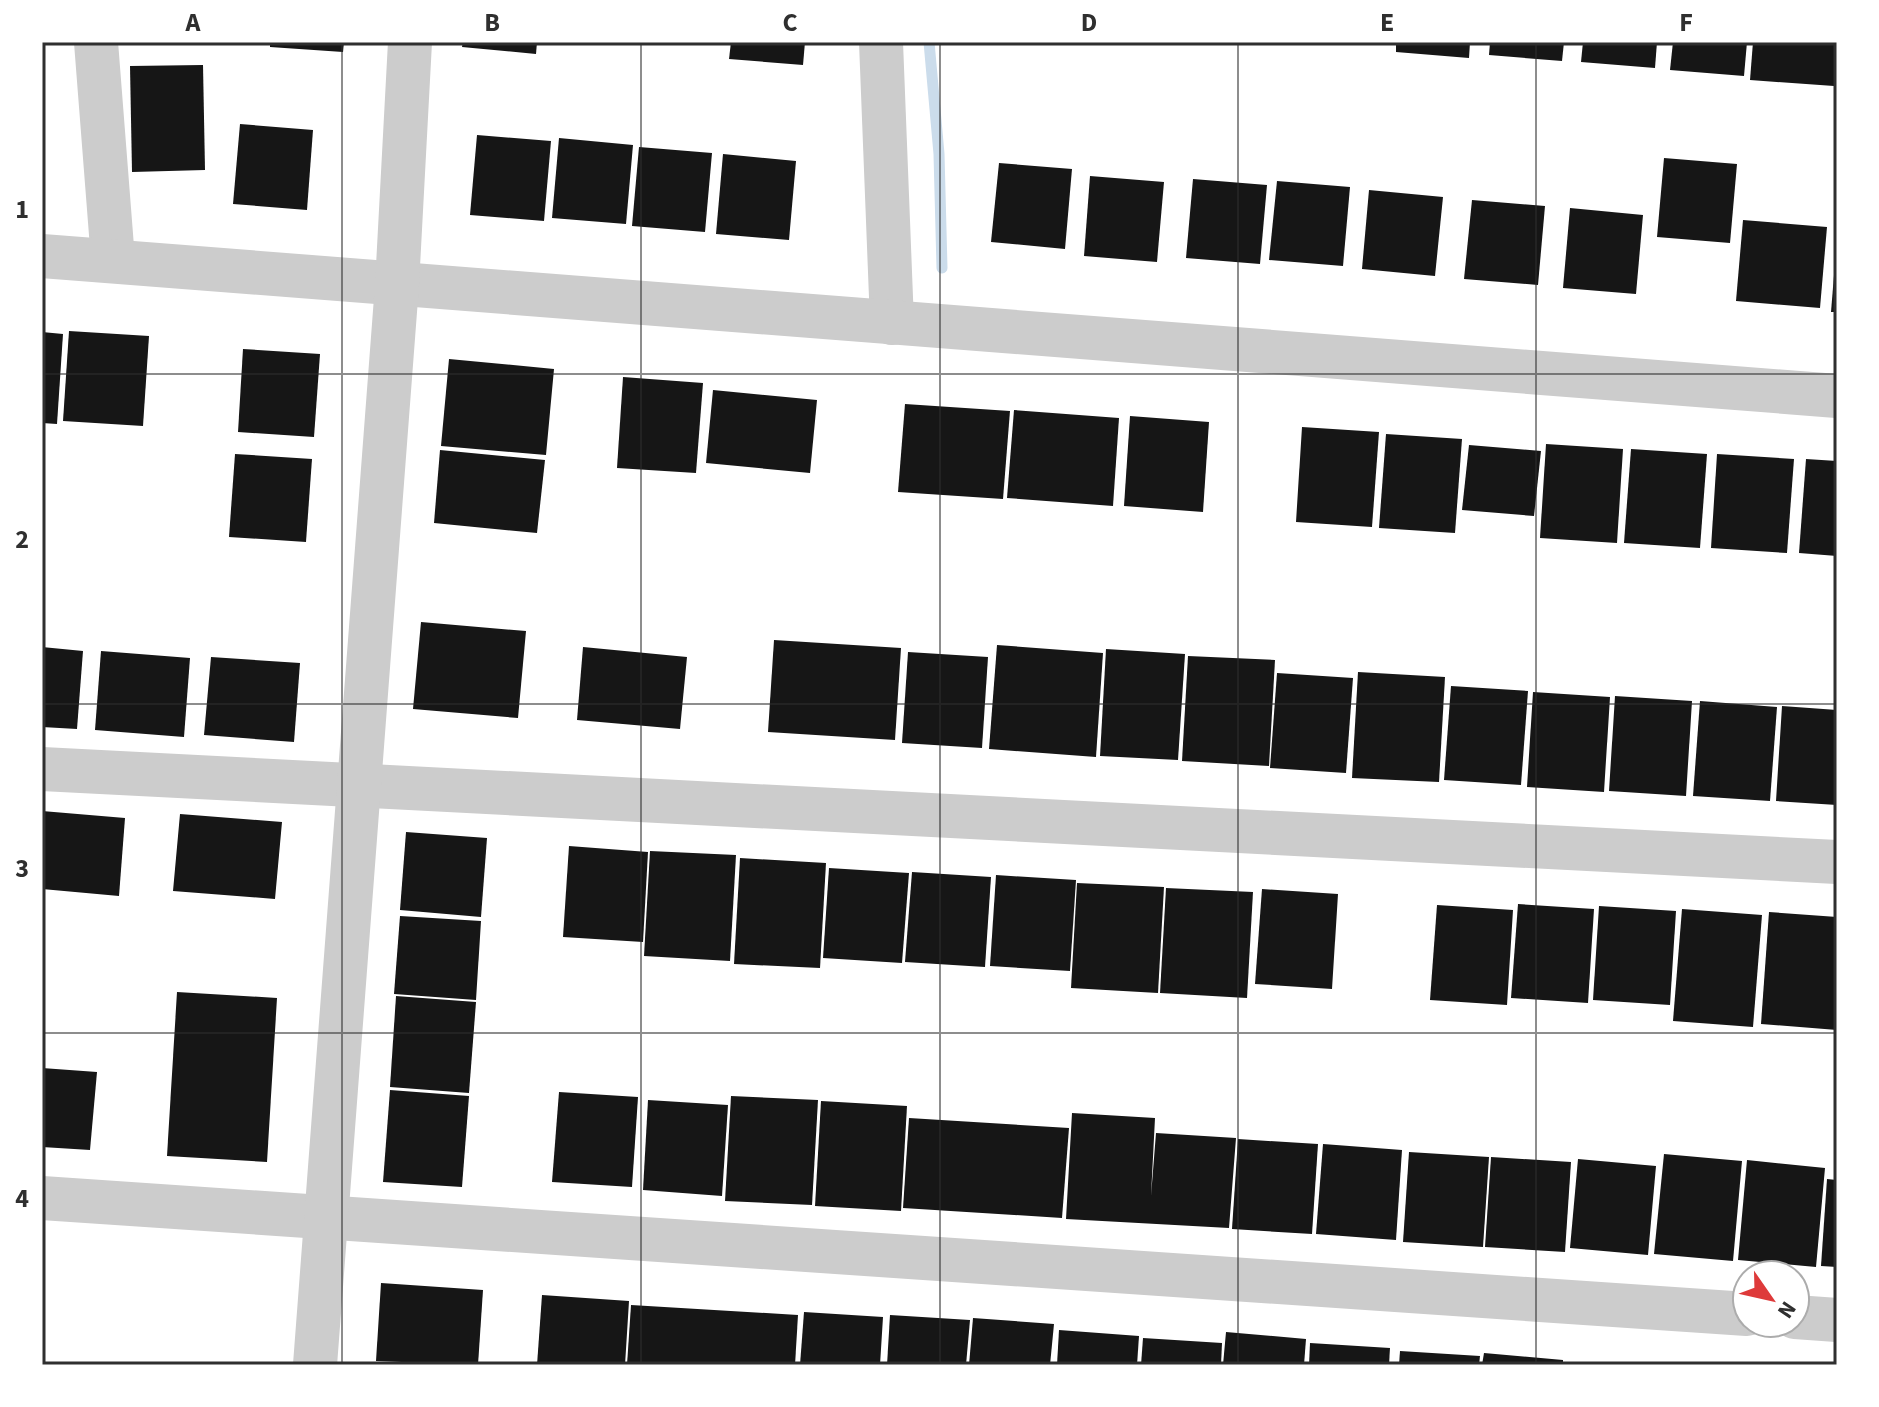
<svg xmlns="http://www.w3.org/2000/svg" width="1879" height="1407" font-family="'Source Sans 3',sans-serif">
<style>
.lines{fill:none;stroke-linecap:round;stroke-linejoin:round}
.stream{stroke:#cbdceb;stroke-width:11}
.building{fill:#161616}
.minor{stroke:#ccc;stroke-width:44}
.grid{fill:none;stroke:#2f2f2f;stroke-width:2;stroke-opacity:0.55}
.neatline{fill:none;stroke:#2f2f2f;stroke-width:3}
.grid-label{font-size:26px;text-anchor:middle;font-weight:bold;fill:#2f2f2f}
</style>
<rect width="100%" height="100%" fill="#fff"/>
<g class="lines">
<polyline class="stream" points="929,42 939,154 942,268"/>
</g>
<g class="building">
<polygon points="270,42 344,42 343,52 270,47"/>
<polygon points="463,42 537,42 536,54 462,47"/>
<polygon points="731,42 805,42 803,65 729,59"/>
<polygon points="1396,42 1470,42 1469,58 1396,52"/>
<polygon points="1490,42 1564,42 1562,61 1489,55"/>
<polygon points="1583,42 1657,42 1655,68 1581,62"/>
<polygon points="1673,42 1747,42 1744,76 1670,70"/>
<polygon points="1753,42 1837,42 1834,86 1750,80"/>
<polygon points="203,65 205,170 132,172 130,66"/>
<polygon points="240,124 313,130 307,210 233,204"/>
<polygon points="477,135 551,141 544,221 470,215"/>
<polygon points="559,138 633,145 626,224 552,218"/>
<polygon points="639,147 712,153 705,232 632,226"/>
<polygon points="723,154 796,161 789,240 716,234"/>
<polygon points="1664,158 1737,164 1730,243 1657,237"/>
<polygon points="999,163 1072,169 1065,249 991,242"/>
<polygon points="1090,176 1164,182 1157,262 1084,256"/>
<polygon points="1193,179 1267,185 1260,264 1186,258"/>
<polygon points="1277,181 1350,187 1343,266 1269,260"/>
<polygon points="1369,190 1443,197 1435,276 1362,269"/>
<polygon points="1472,200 1545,206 1538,285 1464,279"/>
<polygon points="1570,208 1643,215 1636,294 1563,288"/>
<polygon points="1743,220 1827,227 1820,308 1736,301"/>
<polygon points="1835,263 1837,263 1837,312 1831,312"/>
<polygon points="69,331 149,336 143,426 63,421"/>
<polygon points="42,332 63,334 57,424 42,423"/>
<polygon points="243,349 320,354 314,437 238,432"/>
<polygon points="449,359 554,369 546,455 441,446"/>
<polygon points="623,377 703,383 696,473 617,468"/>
<polygon points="713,390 817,400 810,473 706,463"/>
<polygon points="905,404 1010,411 1003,499 898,492"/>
<polygon points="1014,410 1119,418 1113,506 1007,498"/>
<polygon points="1130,416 1209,422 1203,512 1124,506"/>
<polygon points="1302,427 1379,432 1372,527 1296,522"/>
<polygon points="1386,434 1462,439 1455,533 1379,528"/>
<polygon points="1546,444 1623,449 1617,543 1540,538"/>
<polygon points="1469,445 1541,451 1534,516 1462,510"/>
<polygon points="1631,449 1707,454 1700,548 1624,543"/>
<polygon points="440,450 545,460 537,533 434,523"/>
<polygon points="235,454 312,459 306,542 229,537"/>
<polygon points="1717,454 1794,459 1787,553 1711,548"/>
<polygon points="1806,459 1837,461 1837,556 1799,553"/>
<polygon points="421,622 526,631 518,718 413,709"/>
<polygon points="774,640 901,648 895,740 768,732"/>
<polygon points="997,645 1103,653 1096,757 989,749"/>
<polygon points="42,647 83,651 77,729 42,727"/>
<polygon points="583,647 687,657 680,729 577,720"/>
<polygon points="1106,649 1185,654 1178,760 1100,756"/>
<polygon points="101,651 190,658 184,737 95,730"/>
<polygon points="908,652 988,657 982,748 902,743"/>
<polygon points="1188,656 1275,660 1269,766 1182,761"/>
<polygon points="211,657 300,663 294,742 204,735"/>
<polygon points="1358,672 1445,677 1439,782 1352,778"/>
<polygon points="1277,673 1353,678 1346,773 1270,768"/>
<polygon points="1451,686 1528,691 1521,785 1444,780"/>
<polygon points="1533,692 1610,697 1604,792 1527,787"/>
<polygon points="1615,696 1692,701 1686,796 1609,791"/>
<polygon points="1700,701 1777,707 1770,801 1693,796"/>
<polygon points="1782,706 1837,710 1837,805 1776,801"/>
<polygon points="42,811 125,818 119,896 42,889"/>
<polygon points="180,814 282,822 275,899 173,891"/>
<polygon points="406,832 487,838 481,917 400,910"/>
<polygon points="569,846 648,852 643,942 563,937"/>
<polygon points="650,851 736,855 730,961 644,956"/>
<polygon points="740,858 826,863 820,968 734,964"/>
<polygon points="829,868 909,873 902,963 823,958"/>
<polygon points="912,872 991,877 985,967 905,962"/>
<polygon points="996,875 1076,880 1070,971 990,966"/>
<polygon points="1077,883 1164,887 1158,993 1071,988"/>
<polygon points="1166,888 1253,892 1247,998 1160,993"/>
<polygon points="1262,889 1338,894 1332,989 1255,984"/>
<polygon points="1518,904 1594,909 1588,1003 1511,998"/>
<polygon points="1437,905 1513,910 1507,1005 1430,1000"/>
<polygon points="1599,906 1676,911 1670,1005 1593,1000"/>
<polygon points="1682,909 1762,915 1753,1027 1673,1021"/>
<polygon points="1769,912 1837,917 1837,1030 1761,1024"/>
<polygon points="400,916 481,921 476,1000 394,994"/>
<polygon points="177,992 277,998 267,1162 167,1156"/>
<polygon points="396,996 476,1002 469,1093 390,1087"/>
<polygon points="42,1068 97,1072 90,1150 42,1147"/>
<polygon points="390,1090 469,1096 462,1187 383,1182"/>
<polygon points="559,1092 638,1097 632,1187 552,1182"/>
<polygon points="731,1096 818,1100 812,1205 725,1201"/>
<polygon points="648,1100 728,1105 722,1196 643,1190"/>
<polygon points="821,1101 907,1106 901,1211 815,1206"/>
<polygon points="1072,1113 1155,1118 1151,1196 1156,1133 1236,1138 1229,1228 1066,1219"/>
<polygon points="909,1118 1069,1128 1062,1218 903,1208"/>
<polygon points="1238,1139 1318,1144 1312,1234 1232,1229"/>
<polygon points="1323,1144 1402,1150 1396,1240 1316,1234"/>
<polygon points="1409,1152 1489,1157 1483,1247 1403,1242"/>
<polygon points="1664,1154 1742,1161 1733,1261 1654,1254"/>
<polygon points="1491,1157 1571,1162 1565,1252 1485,1247"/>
<polygon points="1578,1159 1656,1166 1648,1255 1570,1248"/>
<polygon points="1747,1160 1825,1168 1816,1267 1738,1260"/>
<polygon points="1827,1179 1837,1180 1837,1267 1821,1266"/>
<polygon points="381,1283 483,1290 478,1365 376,1361"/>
<polygon points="542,1295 629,1301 625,1365 537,1365"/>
<polygon points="631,1305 798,1315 795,1365 627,1365"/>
<polygon points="804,1312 883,1317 880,1365 800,1365"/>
<polygon points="890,1315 970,1320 966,1365 887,1365"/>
<polygon points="973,1318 1054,1324 1050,1365 969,1365"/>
<polygon points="1059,1330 1139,1336 1137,1365 1057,1365"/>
<polygon points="1226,1332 1306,1339 1304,1365 1223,1365"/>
<polygon points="1143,1338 1222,1343 1221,1365 1141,1365"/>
<polygon points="1310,1343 1390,1348 1389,1365 1309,1365"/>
<polygon points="1400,1351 1480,1356 1479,1365 1399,1365"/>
<polygon points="1484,1353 1563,1360 1563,1365 1482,1365"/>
</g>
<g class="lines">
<g class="minor">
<polyline points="96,42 113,260"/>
<polyline points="881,42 892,323"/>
<polyline points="42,256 1837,396"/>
<polyline points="42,769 1837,862"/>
<polyline points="42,1198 1747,1314"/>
<polyline points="1795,1317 1837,1320"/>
<polyline points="315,1365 397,285 410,42"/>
</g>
</g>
<path class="grid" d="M342 42V1365M641 42V1365M940 42V1365M1238 42V1365M1536 42V1365M42 374H1837M42 704H1837M42 1033H1837"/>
<rect width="1879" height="1407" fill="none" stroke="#ffffff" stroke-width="88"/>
<g transform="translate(1771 1299) rotate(124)"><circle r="38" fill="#ffffff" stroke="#acacac" stroke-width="2"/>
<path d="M0-6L14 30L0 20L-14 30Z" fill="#de3a3a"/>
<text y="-12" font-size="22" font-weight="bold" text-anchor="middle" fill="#2f2f2f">N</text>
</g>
<rect x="44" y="44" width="1791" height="1319" class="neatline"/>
<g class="grid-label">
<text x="193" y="31">A</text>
<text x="492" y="31">B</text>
<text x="790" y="31">C</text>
<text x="1089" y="31">D</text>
<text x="1387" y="31">E</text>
<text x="1686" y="31">F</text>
<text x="22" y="218">1</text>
<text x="22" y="548">2</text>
<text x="22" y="877">3</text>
<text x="22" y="1207">4</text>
</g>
</svg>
